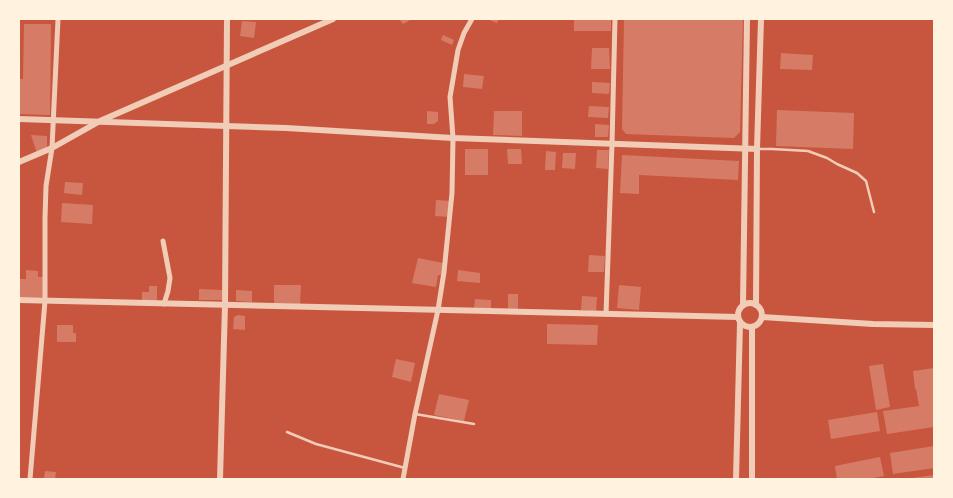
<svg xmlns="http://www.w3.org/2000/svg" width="953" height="498" font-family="'Open Sans',sans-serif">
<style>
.building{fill:#d67c66}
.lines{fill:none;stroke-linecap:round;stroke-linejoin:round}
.service{stroke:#f1ccb7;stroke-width:2.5}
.minor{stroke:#f1ccb7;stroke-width:5}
.tertiary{stroke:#f1ccb7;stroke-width:6}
</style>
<rect width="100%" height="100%" fill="#c8553d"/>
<g class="building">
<polygon points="399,19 412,19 403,24"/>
<polygon points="487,19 499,19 497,23"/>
<rect x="574" y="19" width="37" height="12"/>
<polygon points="624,19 743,19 740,132 734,138 626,134 622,129"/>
<polygon points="242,21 256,22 254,38 240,36"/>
<polygon points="24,24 51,24 50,115 19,114 19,79 23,79"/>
<polygon points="443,35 454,40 452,45 441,40"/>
<polygon points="592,48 609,48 610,69 591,69"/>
<polygon points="781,53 813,55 812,70 780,69"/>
<polygon points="464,74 484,76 482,89 463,87"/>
<polygon points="592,82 610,83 609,94 592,93"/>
<polygon points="589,106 609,107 608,118 588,117"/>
<polygon points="777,110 854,113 853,149 776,146"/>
<polygon points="427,111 438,112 438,121 434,124 427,124"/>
<polygon points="494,111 522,111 522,136 493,135"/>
<polygon points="595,124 609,125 608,137 595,137"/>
<polygon points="31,135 47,136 47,150 37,153"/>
<rect x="465" y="149" width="23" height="26"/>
<polygon points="507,149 521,149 522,164 508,164"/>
<polygon points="597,150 609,150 608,169 596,168"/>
<polygon points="546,151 556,152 555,170 545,170"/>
<polygon points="563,153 576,153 575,169 562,168"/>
<polygon points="622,155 739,161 738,180 639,175 639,194 620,193"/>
<polygon points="65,182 83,183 82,195 64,193"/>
<polygon points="436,200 450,201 449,217 435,216"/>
<polygon points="62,203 93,205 92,224 61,222"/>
<polygon points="589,255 605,256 604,272 588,272"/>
<polygon points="418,258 443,263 441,275 438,275 436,287 412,283"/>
<polygon points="26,270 38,271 38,277 43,277 43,297 19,297 19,279 26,279"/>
<polygon points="458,270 480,273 480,283 457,281"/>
<polygon points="274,285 301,285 300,304 274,303"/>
<polygon points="619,285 641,287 639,310 617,308"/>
<polygon points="149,286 157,286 157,301 142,301 142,292 149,292"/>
<polygon points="199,289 223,290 222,300 199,300"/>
<polygon points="236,290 252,291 252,302 236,301"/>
<rect x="508" y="294" width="10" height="16"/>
<polygon points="582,296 597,297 596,311 581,310"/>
<polygon points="475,299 491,300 491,308 474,308"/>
<polygon points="238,315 245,316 245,330 233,329 234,317"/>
<polygon points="547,324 598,325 597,345 547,344"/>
<polygon points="57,325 73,325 73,333 76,333 76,342 57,342"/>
<polygon points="396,359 415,363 411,382 392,377"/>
<polygon points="883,364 890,407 876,410 869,366"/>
<polygon points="934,368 934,427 887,434 883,411 919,406 916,389 915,389 913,371"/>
<polygon points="439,394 469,400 464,421 434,415"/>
<polygon points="877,412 880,431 831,439 828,420"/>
<polygon points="934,446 934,468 893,474 890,453"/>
<polygon points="880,457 884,476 868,479 837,479 835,466"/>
<polygon points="45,471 56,472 55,479 44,479"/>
<polygon points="934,475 934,479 912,479 912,478"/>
</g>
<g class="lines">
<g class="service">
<polyline points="758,149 772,149 808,151 827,158 837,164 857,173 866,181 874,212"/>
<polyline points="415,414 474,424"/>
<polyline points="287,432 316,444 405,468"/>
</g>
<g class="minor">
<polyline points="163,241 170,278 168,291 164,304"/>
<polyline points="606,314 612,144 615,19"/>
<polyline points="30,479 45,301 45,218 46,186 52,148 58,19"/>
<polyline points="403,479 415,414 438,310 444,272 452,193 453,138 450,97 458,50 464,33 472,19"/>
</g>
<g class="tertiary">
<polyline points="19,119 286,128 453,138 757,149"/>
<polyline points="19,162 52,148 100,121 333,19"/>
<polyline points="19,300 738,317"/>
<circle cx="750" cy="315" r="12"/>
<polyline points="743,305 747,19"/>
<polyline points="756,305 757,149 761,19"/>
<polyline points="762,317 873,324 934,325"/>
<polyline points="220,479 225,305 227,19"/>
<polyline points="736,479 740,323"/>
<polyline points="752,479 752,327"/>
</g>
</g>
<rect width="953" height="498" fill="none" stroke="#fff3e0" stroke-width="40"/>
</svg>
